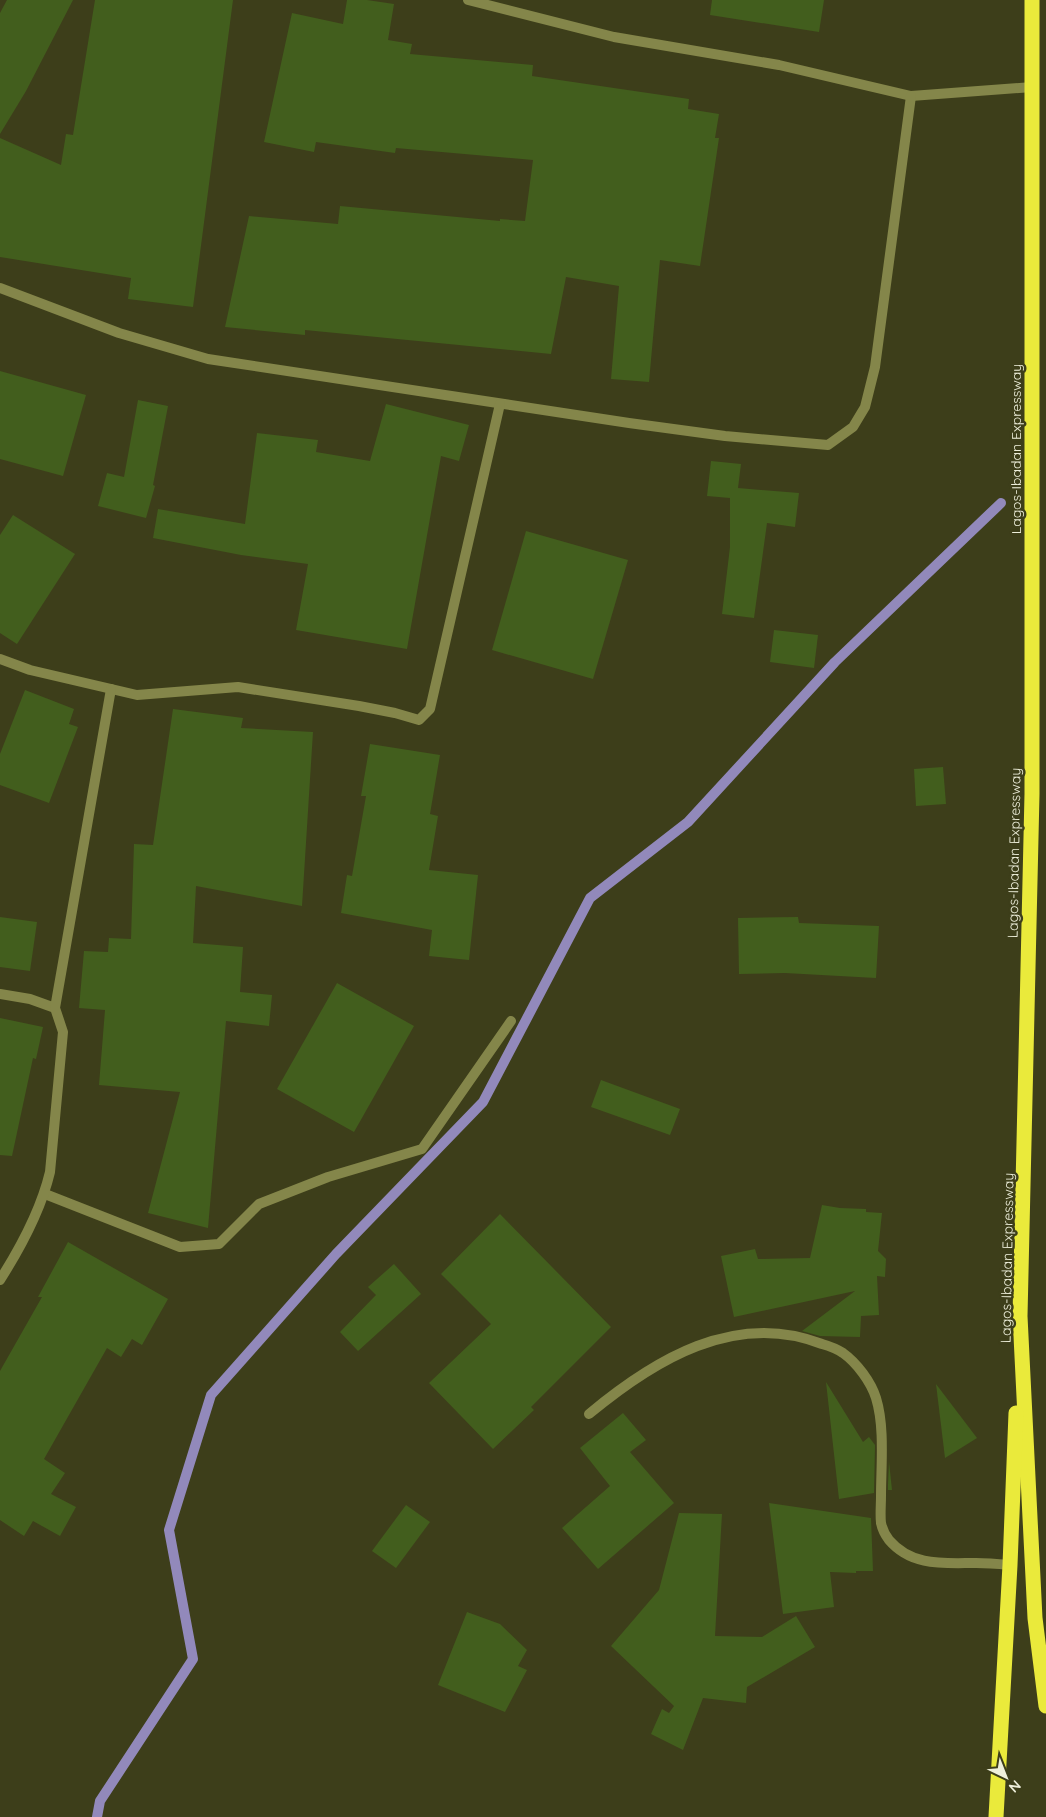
<svg xmlns="http://www.w3.org/2000/svg" width="1046" height="1817" font-family="Quicksand,sans-serif">
<style>
.lines{fill:none;stroke-linecap:round;stroke-linejoin:round}
.stream{stroke:#9289bb;stroke-width:10}
.building{fill:#425e1d}
.service{stroke:#84864a;stroke-width:10}
.minor{stroke:#84864a;stroke-width:10}
.motorway{stroke:#eaea3b;stroke-width:15}
.labels{text-anchor:middle;stroke-width:5;stroke-linejoin:round;paint-order:stroke}
.street-label{font-size:14px;fill:#eeefdb;stroke:#3d3e1a}
</style>
<rect width="100%" height="100%" fill="#3d3e1a"/>
<g class="lines">
<polyline class="stream" points="97,1817 100,1801 193,1659 169,1530 211,1395 336,1254 483,1102 590,898 688,822 835,662 1001,503"/>
</g>
<g class="building">
<polygon points="7,0 73,0 26,91 0,134 0,13"/>
<polygon points="95,0 233,0 193,307 128,299 131,278 0,257 0,138 61,165 66,134 73,135"/>
<polygon points="347,0 367,0 394,4 388,40 412,44 410,54 533,65 532,76 689,99 688,109 719,114 715,138 719,138 700,266 660,260 649,382 611,379 619,286 566,277 551,354 305,330 305,335 225,327 249,216 338,224 340,206 500,221 500,219 525,221 533,160 396,148 395,153 316,142 314,152 264,142 292,13 343,24"/>
<polygon points="712,0 824,0 819,32 710,15"/>
<polygon points="0,371 86,395 63,476 0,459"/>
<polygon points="138,400 168,406 153,485 155,486 146,518 98,506 107,473 124,477"/>
<polygon points="386,404 469,425 459,461 441,456 407,649 296,630 308,564 241,555 153,538 158,509 245,524 257,433 318,440 316,452 370,461"/>
<polygon points="711,461 741,464 738,488 799,493 795,527 767,523 754,618 722,614 730,547 730,498 707,496"/>
<polygon points="13,515 75,554 17,644 0,633 0,535"/>
<polygon points="526,531 628,560 593,679 492,650"/>
<polygon points="774,630 818,635 814,668 770,662"/>
<polygon points="25,690 74,709 69,724 78,727 49,803 0,785 0,754"/>
<polygon points="173,709 243,718 241,728 313,732 302,906 196,886 193,943 243,947 240,992 272,995 269,1026 226,1021 208,1228 148,1213 180,1092 99,1085 105,1010 79,1008 84,951 108,952 109,938 131,939 134,844 153,845"/>
<polygon points="370,744 440,755 430,814 438,816 429,870 478,875 469,960 429,956 432,930 341,913 347,875 352,876 366,796 361,796"/>
<polygon points="943,767 946,804 916,806 914,769"/>
<polygon points="0,917 37,922 30,971 0,967"/>
<polygon points="798,917 799,923 879,926 876,978 785,973 739,974 738,918"/>
<polygon points="337,983 414,1026 354,1132 277,1089"/>
<polygon points="0,1018 43,1027 36,1059 33,1058 12,1156 0,1155"/>
<polygon points="601,1080 680,1109 670,1135 591,1107"/>
<polygon points="822,1205 840,1208 866,1209 866,1212 882,1213 878,1251 886,1259 885,1277 877,1276 879,1315 861,1316 860,1337 820,1336 802,1331 855,1291 734,1317 721,1256 755,1249 758,1259 810,1258"/>
<polygon points="500,1214 611,1327 531,1407 534,1410 493,1449 429,1383 491,1324 441,1274"/>
<polygon points="68,1242 168,1299 142,1345 132,1339 121,1357 107,1348 44,1459 65,1473 51,1494 76,1507 60,1536 33,1521 24,1536 0,1520 0,1371 42,1297 38,1297"/>
<polygon points="394,1264 421,1294 358,1351 340,1332 376,1295 368,1287"/>
<polygon points="826,1382 863,1442 869,1437 875,1445 874,1493 839,1499"/>
<polygon points="936,1384 977,1438 945,1458"/>
<polygon points="623,1413 646,1440 630,1452 674,1503 598,1569 562,1528 610,1486 580,1448"/>
<polygon points="889,1462 892,1490 888,1490 888,1484"/>
<polygon points="769,1503 871,1518 873,1571 856,1571 856,1573 830,1572 834,1607 783,1614"/>
<polygon points="406,1505 430,1522 396,1568 372,1551"/>
<polygon points="679,1513 722,1514 715,1636 762,1637 796,1616 815,1647 747,1687 746,1703 703,1698 683,1750 651,1734 662,1709 669,1713 674,1706 611,1646 659,1590"/>
<polygon points="467,1612 500,1624 527,1650 518,1666 527,1670 505,1712 438,1685"/>
</g>
<g class="lines">
<path class="service" d="M589 1414C654 1360 735 1310 822 1344 829 1346 837 1349 843 1353 857 1363 871 1382 876 1398 885 1427 881 1466 881 1496 881 1505 880 1515 881 1523 882 1528 886 1536 889 1540 912 1567 944 1563 976 1563 988 1563 999 1564 1010 1565"/>
<g class="minor">
<polyline points="468,0 614,37 779,65 911,96 1032,87"/>
<polyline points="0,288 119,333 208,359 629,423 725,436 828,445 853,427 865,407 875,367 911,96"/>
<polyline points="0,659 30,670 137,695 238,687 359,706 395,713 419,720 430,709 500,404"/>
<polyline points="0,994 30,999 55,1008"/>
<polyline points="45,1194 180,1247 219,1244 259,1204 328,1177 422,1149 511,1021"/>
<path d="M0 1280C21 1247 41 1210 50 1172L63 1032 55 1008 111 689"/>
</g>
<g class="motorway">
<polyline points="1032,0 1032,794 1020,1316 1035,1618 1046,1706"/>
<polyline points="996,1817 1010,1565 1016,1413"/>
</g>
</g>
<g class="labels">
<g class="street-label">
<text transform="translate(1016 449) rotate(-90)" y="5">Lagos-Ibadan Expressway</text>
<text transform="translate(1014 853) rotate(-89)" y="5">Lagos-Ibadan Expressway</text>
<text transform="translate(1007 1258) rotate(-89)" y="5">Lagos-Ibadan Expressway</text>
</g>
</g>
<g transform="translate(1006 1777) rotate(137)" stroke="#3d3e1a" stroke-width="4" paint-order="stroke">
<path d="M0-4L9 19L0 12L-9 19Z" fill="#eeefdb"/>
<text y="-8" font-size="14" font-weight="bold" text-anchor="middle" fill="#eeefdb">N</text>
</g>
</svg>
